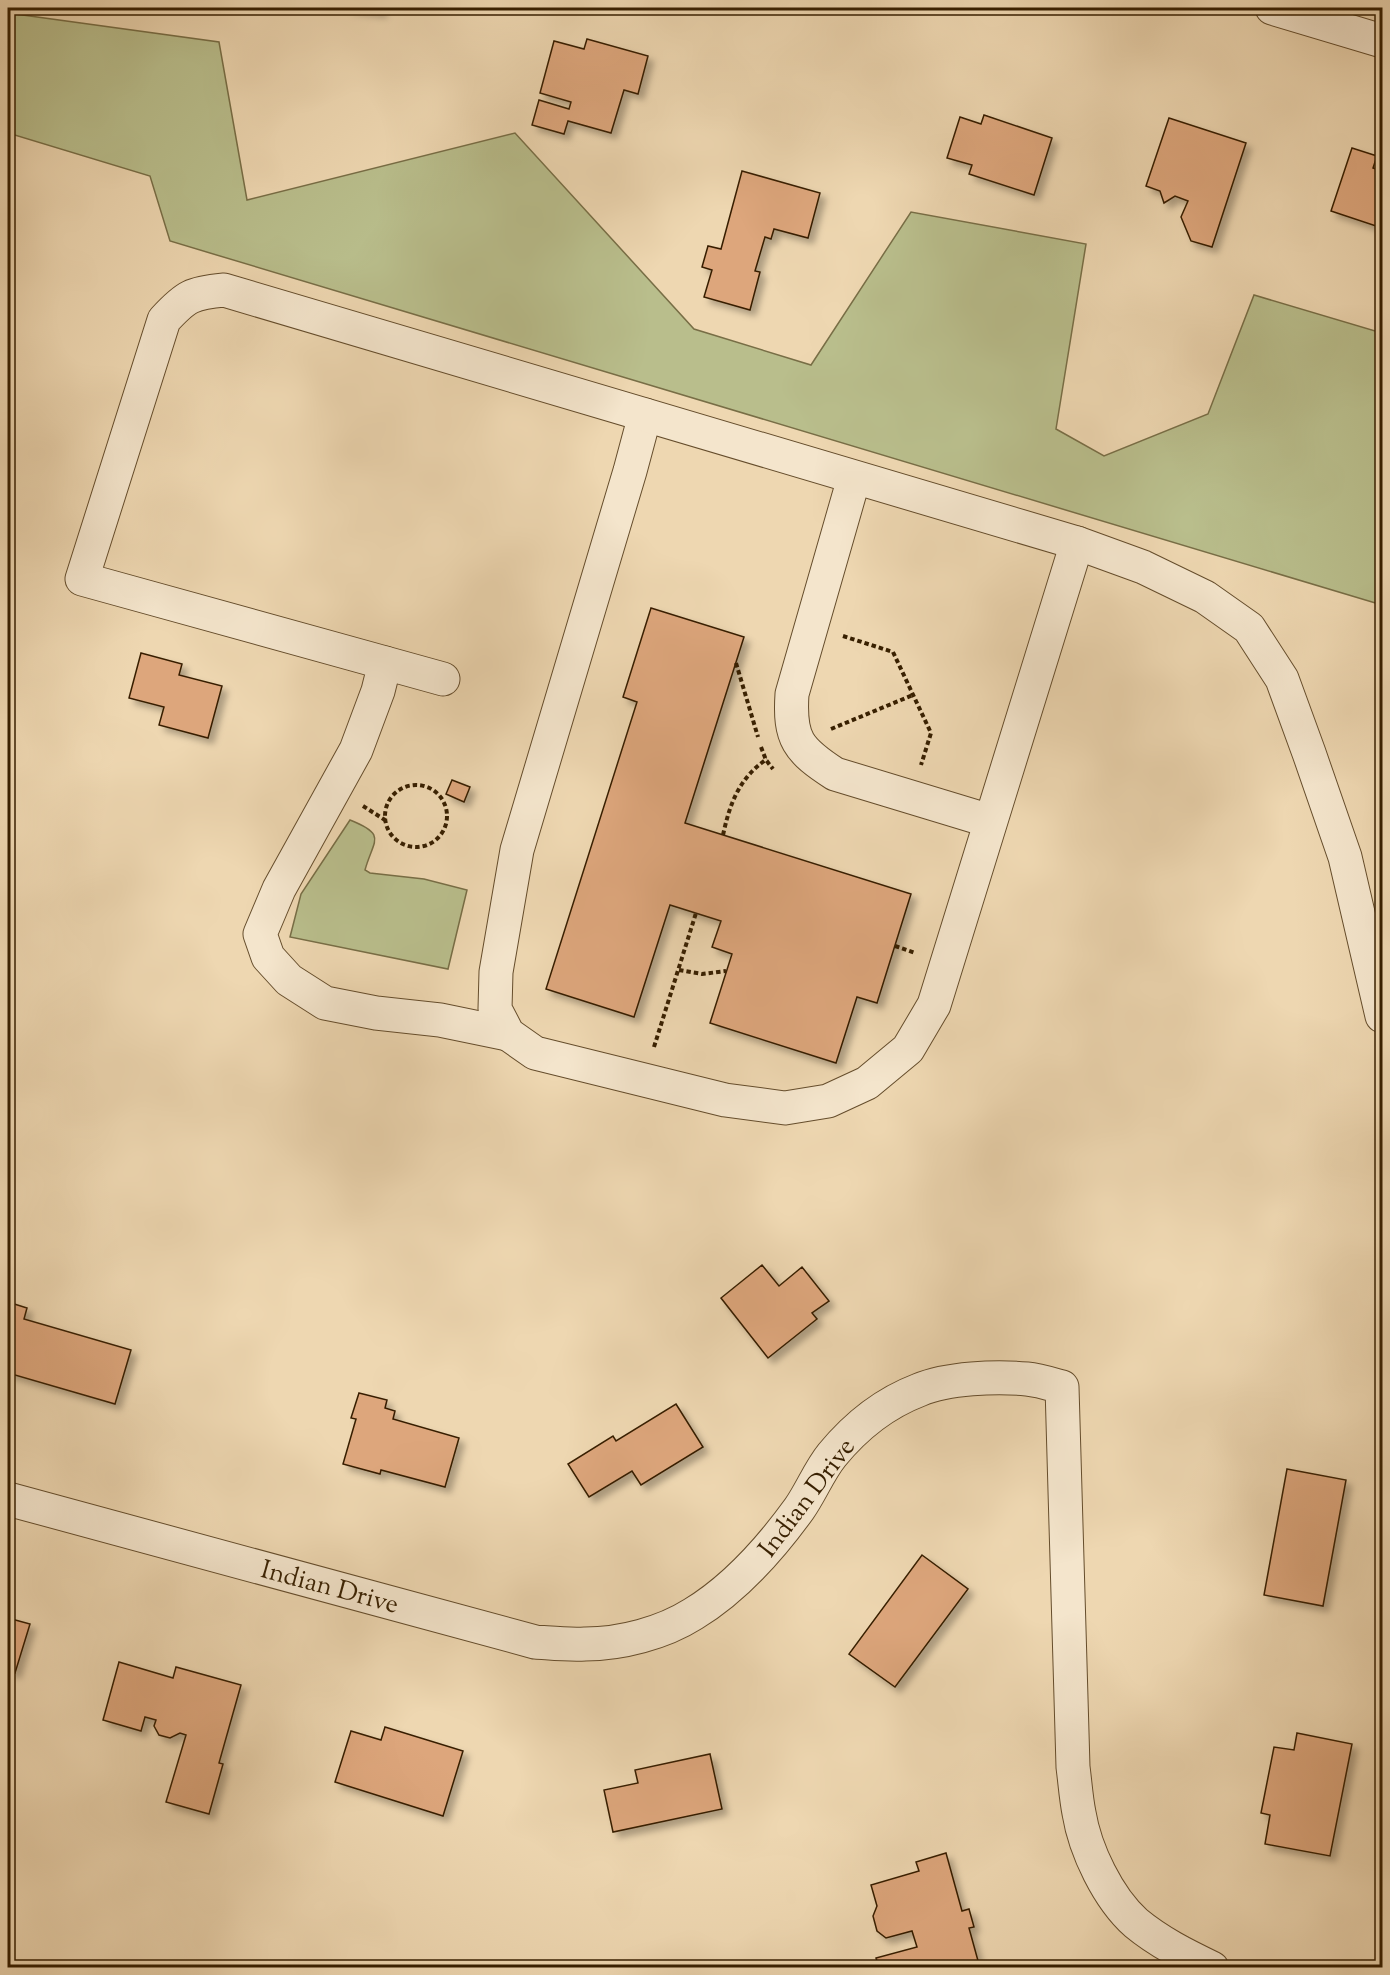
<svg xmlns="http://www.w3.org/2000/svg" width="1390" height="1975" font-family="'Sorts Mill Goudy',serif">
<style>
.green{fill:#b9be8c;stroke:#786e46;stroke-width:1.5}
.building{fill:#dda67b;stroke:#371f00;stroke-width:1.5;filter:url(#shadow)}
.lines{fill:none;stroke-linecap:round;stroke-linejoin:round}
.minor-casing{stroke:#654d2c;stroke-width:35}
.path{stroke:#371f00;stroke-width:4;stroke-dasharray:4.5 3;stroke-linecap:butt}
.minor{stroke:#f4e5cc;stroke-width:33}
.labels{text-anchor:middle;stroke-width:4.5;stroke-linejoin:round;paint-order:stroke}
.street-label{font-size:26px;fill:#371f00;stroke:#f4e5cc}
</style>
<defs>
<filter id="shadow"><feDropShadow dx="5.5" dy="5.5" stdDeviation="3" flood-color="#0004"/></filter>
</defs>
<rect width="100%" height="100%" fill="#eed7b1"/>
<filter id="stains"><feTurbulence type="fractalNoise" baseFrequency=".00333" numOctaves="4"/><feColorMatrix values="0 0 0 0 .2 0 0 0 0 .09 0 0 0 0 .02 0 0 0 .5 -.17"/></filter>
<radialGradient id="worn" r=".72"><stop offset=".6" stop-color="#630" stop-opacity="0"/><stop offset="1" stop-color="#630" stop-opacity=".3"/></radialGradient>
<g class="green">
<polygon points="8,13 219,42 247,200 515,133 694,329 811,365 911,212 1086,244 1056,429 1104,456 1208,414 1254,295 1382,333 1382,605 170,241 150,176 8,133"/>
<path d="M350 820C388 835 373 840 365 870L370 873 424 879 467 890 448 969 290 937 301 894Z"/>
</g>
<g class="building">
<polygon points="347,8 381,8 381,12"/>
<polygon points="587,39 648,56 638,94 624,90 611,133 568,121 564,134 532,125 539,100 569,109 571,102 540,93 554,41 584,49"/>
<polygon points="984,115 1052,138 1034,195 969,174 972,165 947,158 960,117 981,124"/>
<polygon points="1169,118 1246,143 1212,247 1191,241 1181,217 1188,201 1175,196 1164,203 1160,191 1146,186"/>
<polygon points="1352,148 1377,156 1373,168 1382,171 1382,228 1331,211"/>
<polygon points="742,171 820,193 808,238 774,229 771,239 765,237 755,271 760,272 750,310 704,297 712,270 702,267 708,246 721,249"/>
<polygon points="651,608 744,637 685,823 911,894 877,1003 857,997 836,1063 710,1023 732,954 712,947 721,921 670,905 634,1017 546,989 637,702 623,697"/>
<polygon points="141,653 182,664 179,675 222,686 208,738 159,725 164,707 129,698"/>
<polygon points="452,780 470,787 464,802 446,794"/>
<polygon points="762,1265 779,1286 802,1267 829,1301 812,1313 817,1319 768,1358 721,1298"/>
<polygon points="8,1302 27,1308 24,1319 131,1350 115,1404 8,1373 9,1359 8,1359"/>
<polygon points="359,1393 387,1400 385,1408 395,1411 393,1419 459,1438 445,1487 381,1470 380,1474 343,1464 356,1419 351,1418"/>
<polygon points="676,1404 703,1447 641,1485 632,1471 589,1497 568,1464 613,1436 616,1441"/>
<polygon points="1287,1469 1346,1480 1323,1606 1264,1595"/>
<polygon points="922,1555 968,1589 895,1687 849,1654"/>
<polygon points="8,1618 30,1624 15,1673 8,1670"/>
<polygon points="119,1662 173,1678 176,1667 241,1685 219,1763 223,1764 209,1814 166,1802 186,1735 180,1733 170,1738 159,1735 154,1726 156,1720 145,1717 141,1731 103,1720"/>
<polygon points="385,1727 463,1751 443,1816 335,1782 351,1731 381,1740"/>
<polygon points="1297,1733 1352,1744 1330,1856 1265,1844 1270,1815 1261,1813 1274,1747 1294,1750"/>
<polygon points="710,1754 722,1809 613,1832 604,1790 638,1783 635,1770"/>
<polygon points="946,1853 962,1911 969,1909 974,1927 969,1928 980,1968 879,1968 876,1958 917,1947 912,1931 886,1938 877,1931 873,1916 877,1906 871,1885 919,1871 916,1862"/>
</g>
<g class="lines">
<defs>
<g id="minor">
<polyline points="1272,8 1382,41"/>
<polyline points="645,415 630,471 517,850 496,972 495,1009 508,1034 535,1053 725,1100 785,1108 828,1101 867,1083 908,1049 934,1005 1077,543"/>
<path d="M854 478 792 694C789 739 798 750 835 774L990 821"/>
<polyline points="385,663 378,691 356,750 279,889 260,934 268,957 289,980 325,1003 376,1013 440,1020 508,1034"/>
<path d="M443 679 82 579 164 320C186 296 192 293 224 290L1077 543 1143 567 1205 597 1249 628 1282 679 1309 753 1345 857 1382 1016"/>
<path d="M8 1499 535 1642C551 1643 568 1645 585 1644 621 1644 663 1633 693 1614 736 1588 770 1549 799 1509 811 1492 819 1471 832 1455 855 1427 885 1403 919 1390 947 1378 996 1376 1027 1379 1038 1380 1051 1384 1062 1387L1073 1767C1075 1782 1076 1798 1079 1813 1085 1850 1108 1898 1136 1923 1159 1942 1185 1955 1212 1968"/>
</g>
</defs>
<use href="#minor" class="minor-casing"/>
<g class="path">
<polyline points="843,636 893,652 931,733 921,765"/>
<polyline points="736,663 758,737"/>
<polyline points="831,729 913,695"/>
<polyline points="761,747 766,760 773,769"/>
<circle cx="416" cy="816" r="31"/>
<polyline points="363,806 385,820"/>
<path d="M723 835C730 803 739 778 767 759"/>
<polyline points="895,946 915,953"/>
<polyline points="679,970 702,974 726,971"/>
<polyline points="654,1047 696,913"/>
</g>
<use href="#minor" class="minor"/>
</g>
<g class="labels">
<g class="street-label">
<text transform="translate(806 1497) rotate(-53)" y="9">Indian Drive</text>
<text transform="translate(330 1586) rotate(15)" y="9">Indian Drive</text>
</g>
</g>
<rect width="1390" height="1975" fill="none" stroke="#eed7b1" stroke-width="30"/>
<rect x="9" y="9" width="1372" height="1957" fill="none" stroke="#371f00" stroke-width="3"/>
<rect x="15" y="15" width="1360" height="1945" fill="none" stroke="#371f00" stroke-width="1.5"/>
<rect width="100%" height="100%" filter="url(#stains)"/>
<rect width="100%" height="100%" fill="url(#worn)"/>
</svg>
